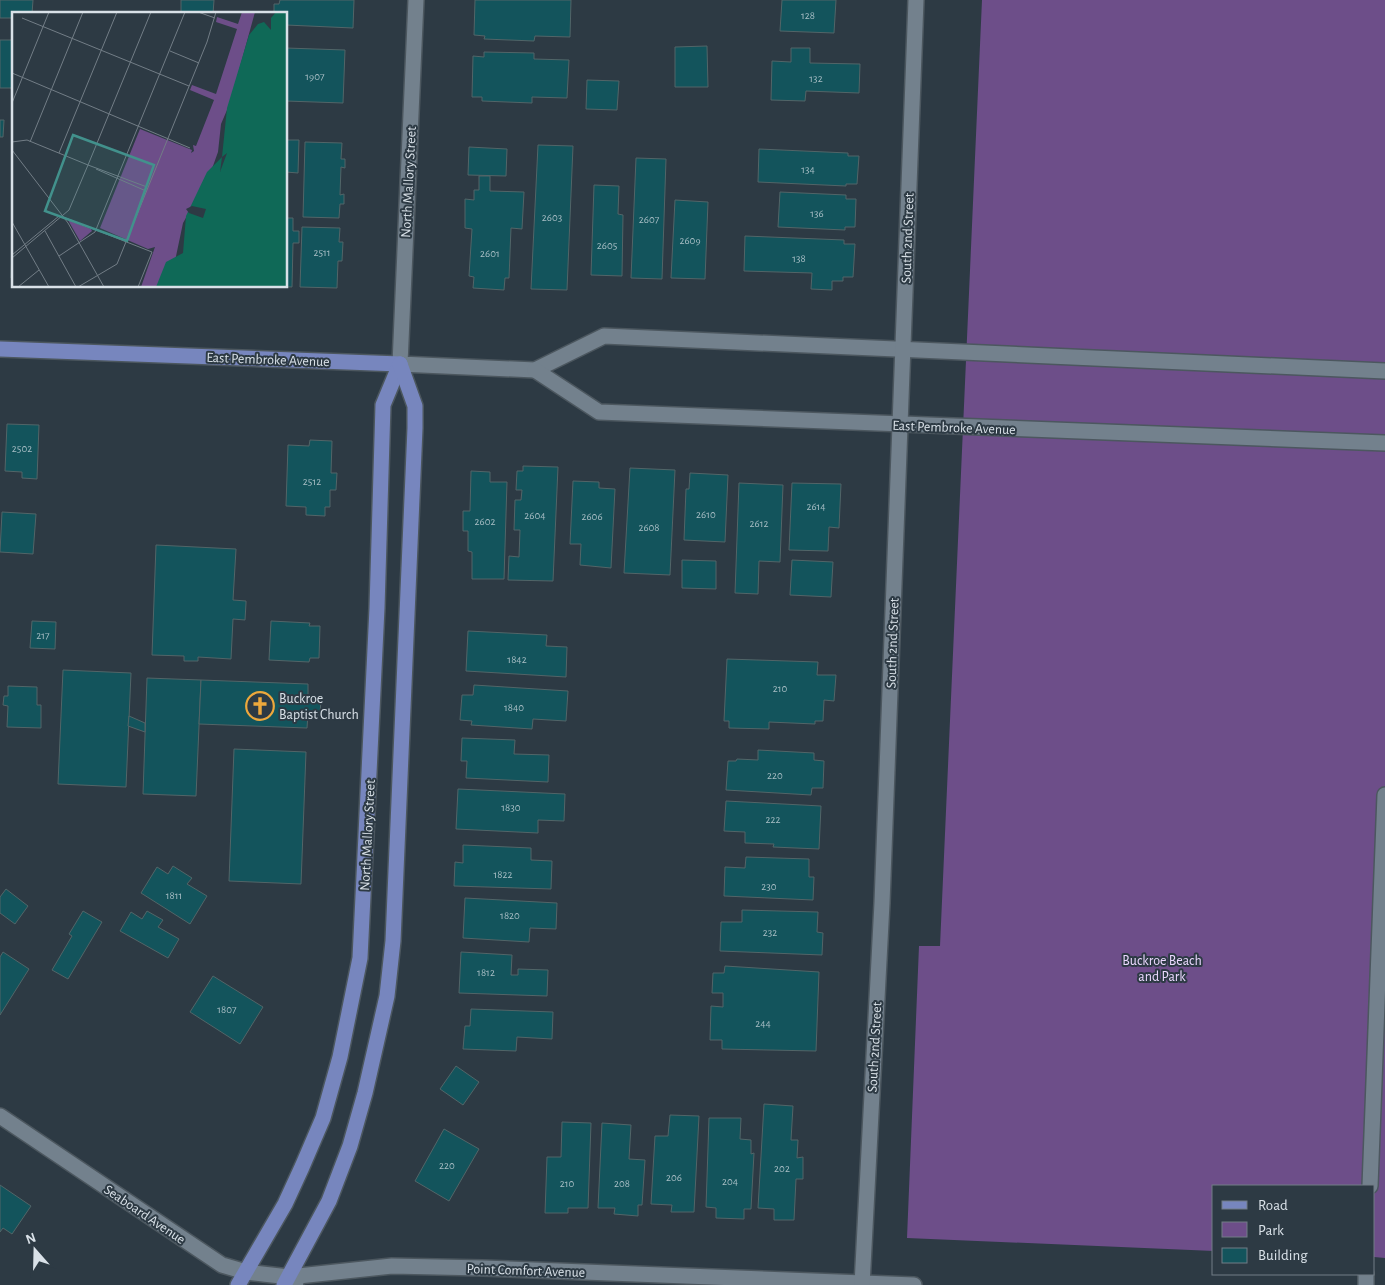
<svg xmlns="http://www.w3.org/2000/svg" width="1385" height="1285" font-family="'Alegreya Sans',sans-serif">
<style>
.green{fill:#6d4e89}
.building{fill:#13545c;stroke:#526568}
.lines{fill:none;stroke-linecap:round;stroke-linejoin:round}
.minor-casing{stroke:#4c575f;stroke-width:18}
.major-casing{stroke:#4c575f;stroke-width:18}
.minor{stroke:#73818d;stroke-width:15}
.major{stroke:#7786be;stroke-width:15}
.labels{text-anchor:middle;stroke-width:4;stroke-linejoin:round;paint-order:stroke}
.number-label{font-size:11px;fill:#a8bec5}
.street-label{font-size:14px;fill:#d9e1e8;stroke:#2d3a44}
.poi-label{font-size:14px;fill:#d9e1e8;stroke:#2d3a44;text-anchor:start}
.park-label{font-size:14px;fill:#ecd9ff;stroke:#2d3a44}
.inset-road{fill:none;stroke:#727d86;stroke-width:1}
.view{fill:#42918c;fill-opacity:0.15;stroke:#42918c;stroke-width:2.5}
.inset-edge{fill:none;stroke:#d9e1e8;stroke-width:2.5}
</style>
<rect width="100%" height="100%" fill="#2d3a44"/>
<polygon class="green" points="982,0 1385,0 1385,1258 1374,1257 1374,1186 1214,1186 1214,1251 907,1238 919,946 940,946"/>
<g class="building">
<polygon points="0,0 33,0 32,14 14,14 14,18 0,18"/>
<polygon points="181,0 214,0 213,14 181,14"/>
<polygon points="280,0 354,0 353,28 286,25 286,14 274,14 274,4 279,4"/>
<polygon points="475,0 571,0 570,37 535,36 534,41 484,39 485,36 474,35"/>
<polygon points="782,0 836,0 834,33 780,31"/>
<rect x="0" y="40" width="14" height="48"/>
<polygon points="707,46 708,87 675,87 675,47"/>
<polygon points="286,48 345,50 343,103 286,101"/>
<polygon points="791,48 810,48 810,63 860,64 859,93 806,91 805,101 771,100 772,61 791,62"/>
<polygon points="484,52 534,53 534,59 569,60 567,98 532,97 532,103 482,101 482,97 472,97 473,56 484,57"/>
<polygon points="587,80 619,81 617,110 586,109"/>
<polygon points="0,120 4,120 3,137 0,137"/>
<polygon points="286,140 299,140 298,173 286,172"/>
<polygon points="305,142 342,143 341,159 345,159 345,168 341,167 340,195 344,194 344,204 340,204 339,218 303,217"/>
<polygon points="538,145 573,146 567,290 531,289"/>
<polygon points="469,147 507,149 506,176 468,175"/>
<polygon points="759,149 848,153 848,156 859,156 857,184 846,184 846,186 758,182"/>
<polygon points="636,158 666,159 662,279 631,278"/>
<polygon points="479,176 490,176 490,191 524,192 522,229 511,228 509,278 505,278 504,290 473,288 474,277 469,276 472,229 465,228 465,199 474,200 474,190 479,190"/>
<polygon points="594,185 619,186 618,214 623,215 622,276 591,275"/>
<polygon points="780,192 846,195 846,199 856,199 855,227 845,227 845,230 778,227"/>
<polygon points="675,200 708,202 705,279 671,278"/>
<polygon points="13,218 14,218 14,278 11,278"/>
<polygon points="286,218 293,218 293,231 299,231 299,243 293,243 292,287 271,286 286,286"/>
<polygon points="302,227 340,228 339,242 343,242 342,261 338,261 337,288 300,287"/>
<polygon points="745,236 844,240 844,244 855,244 853,277 843,277 843,281 832,281 832,290 811,289 812,273 744,271"/>
<polygon points="7,424 39,425 37,479 22,478 22,472 5,471"/>
<polygon points="310,440 332,441 331,473 337,473 336,490 330,490 330,507 325,507 325,516 306,515 306,507 286,506 288,445 309,446"/>
<polygon points="523,466 558,467 553,581 508,580 509,556 519,557 520,530 514,530 515,500 521,500 522,490 516,490 517,471 523,471"/>
<polygon points="630,468 675,470 670,575 624,573"/>
<polygon points="471,471 490,472 490,482 507,482 504,579 472,579 472,552 468,551 468,531 463,531 463,511 470,511"/>
<polygon points="690,473 728,475 725,542 684,540 686,489 689,489"/>
<polygon points="573,481 599,482 599,488 615,489 611,568 580,565 581,544 570,544"/>
<polygon points="739,483 783,485 780,562 759,561 758,594 735,593"/>
<polygon points="792,483 841,484 839,528 829,527 828,551 789,550"/>
<polygon points="2,512 36,514 33,554 0,552"/>
<polygon points="156,545 236,549 233,600 246,601 246,603 245,620 233,619 231,659 198,657 198,661 184,661 184,656 152,655"/>
<polygon points="682,560 716,561 716,589 682,588"/>
<polygon points="792,560 833,562 831,597 790,595"/>
<polygon points="32,621 56,622 55,649 30,648"/>
<polygon points="271,621 310,623 309,626 320,626 319,658 310,658 309,662 269,660"/>
<polygon points="468,631 547,635 546,646 567,647 566,677 466,671"/>
<polygon points="727,659 818,662 817,675 836,675 834,701 824,700 823,721 815,721 815,724 769,722 769,729 729,728 729,721 724,721"/>
<polygon points="63,670 131,673 126,787 58,784"/>
<polygon points="147,678 201,680 196,796 143,794"/>
<polygon points="201,680 308,684 308,698 321,698 320,715 308,714 307,728 199,724"/>
<polygon points="474,685 568,691 566,721 533,719 532,729 471,725 472,721 460,720 462,695 473,695"/>
<polygon points="8,686 37,687 37,705 41,705 41,728 7,727 8,706 3,705 4,696 8,696"/>
<polygon points="129,716 145,723 145,732 128,726"/>
<polygon points="462,738 515,740 514,754 549,755 548,782 466,778 467,761 461,761"/>
<polygon points="234,749 306,752 301,884 229,881"/>
<polygon points="758,750 814,753 814,760 824,761 823,788 812,788 811,795 726,790 728,761 736,761 737,759 758,760"/>
<polygon points="458,789 565,794 564,821 538,820 538,833 456,829"/>
<polygon points="726,801 821,806 819,849 773,847 774,844 745,843 745,832 724,831"/>
<polygon points="463,845 531,848 531,860 552,861 551,889 454,886 455,862 463,863"/>
<polygon points="746,857 809,859 809,877 814,877 813,900 724,896 725,867 745,868"/>
<polygon points="173,866 192,878 187,884 207,896 190,924 141,893 157,867 168,874"/>
<polygon points="6,889 28,906 15,924 0,913 0,897"/>
<polygon points="465,898 557,903 556,929 530,928 529,942 463,938"/>
<polygon points="742,910 818,912 817,932 823,933 822,955 720,951 721,922 742,922"/>
<polygon points="83,911 102,922 68,979 52,970 72,936 69,934"/>
<polygon points="147,911 163,920 158,927 179,939 168,958 120,931 131,912 142,919"/>
<polygon points="3,952 29,969 0,1015 0,957"/>
<polygon points="461,952 512,955 511,975 518,975 518,969 548,970 547,996 459,993"/>
<polygon points="725,966 819,972 816,1051 722,1049 722,1040 710,1040 711,1006 723,1007 723,993 712,993 713,973 724,973"/>
<polygon points="213,976 263,1007 240,1044 190,1012"/>
<polygon points="471,1009 553,1012 552,1039 517,1037 516,1051 463,1049 465,1026 470,1026"/>
<polygon points="456,1066 479,1082 463,1105 440,1089"/>
<polygon points="764,1104 793,1106 791,1140 798,1140 797,1158 803,1157 803,1179 796,1179 794,1220 774,1220 774,1209 758,1208"/>
<polygon points="670,1115 699,1116 694,1212 671,1212 672,1205 651,1204 655,1136 668,1136"/>
<polygon points="709,1118 741,1118 740,1139 751,1140 751,1154 754,1153 751,1209 744,1209 744,1219 716,1218 716,1208 706,1207"/>
<polygon points="562,1122 591,1123 588,1208 568,1208 568,1213 545,1213 547,1157 561,1157"/>
<polygon points="602,1123 631,1125 629,1159 645,1160 642,1205 638,1205 638,1216 614,1214 615,1208 598,1208"/>
<polygon points="444,1129 479,1149 449,1201 415,1181"/>
<polygon points="0,1185 31,1206 12,1234 3,1228 0,1232"/>
</g>
<g class="lines">
<defs>
<g id="minor">
<polyline points="416,0 400,364 535,370 604,336 1385,371"/>
<polyline points="535,370 599,412 1385,443"/>
<polyline points="0,1116 222,1265 246,1272 289,1277 296,1282"/>
<polyline points="1370,1186 1385,795"/>
<polyline points="289,1277 392,1266 483,1268 914,1285"/>
<polyline points="862,1285 882,903 916,0"/>
<polyline points="1366,1285 1366,1274"/>
</g>
<g id="major">
<polyline points="0,349 400,364"/>
<polyline points="238,1285 285,1204 302,1167 323,1118 340,1057 360,958 377,608 383,405 400,364"/>
<polyline points="284,1285 329,1201 350,1146 365,1093 387,996 393,941 415,428 415,406 400,364"/>
</g>
</defs>
<use href="#minor" class="minor-casing"/>
<use href="#major" class="major-casing"/>
<use href="#minor" class="minor"/>
<use href="#major" class="major"/>
</g>
<defs>
<symbol id="church-ring" viewBox="-11 -11 22 22"><circle r="9.5" fill="#2d3a44" stroke="#eda83c" stroke-width="1.5"/><path d="M-1.2-6h2.4v3.5h3.3v2.4h-3.3V6h-2.4V-.1h-3.3v-2.4h3.3Z" fill="#eda83c"/></symbol>
</defs>
<g fill-rule="evenodd">
<use href="#church-ring" x="244" y="690" width="32" height="32"/>
</g>
<g class="labels">
<g class="number-label">
<text x="808" y="19">128</text>
<text x="315" y="80">1907</text>
<text x="816" y="82">132</text>
<text x="808" y="173">134</text>
<text x="817" y="217">136</text>
<text x="552" y="221">2603</text>
<text x="649" y="223">2607</text>
<text x="690" y="244">2609</text>
<text x="607" y="249">2605</text>
<text x="322" y="256">2511</text>
<text x="490" y="257">2601</text>
<text x="799" y="262">138</text>
<text x="22" y="452">2502</text>
<text x="312" y="485">2512</text>
<text x="816" y="510">2614</text>
<text x="706" y="518">2610</text>
<text x="535" y="519">2604</text>
<text x="592" y="520">2606</text>
<text x="485" y="525">2602</text>
<text x="759" y="527">2612</text>
<text x="649" y="531">2608</text>
<text x="43" y="639">217</text>
<text x="517" y="663">1842</text>
<text x="780" y="692">210</text>
<text x="514" y="711">1840</text>
<text x="775" y="779">220</text>
<text x="511" y="811">1830</text>
<text x="773" y="823">222</text>
<text x="503" y="878">1822</text>
<text x="769" y="890">230</text>
<text x="174" y="899">1811</text>
<text x="510" y="919">1820</text>
<text x="770" y="936">232</text>
<text x="486" y="976">1812</text>
<text x="227" y="1013">1807</text>
<text x="763" y="1027">244</text>
<text x="447" y="1169">220</text>
<text x="782" y="1172">202</text>
<text x="674" y="1181">206</text>
<text x="730" y="1185">204</text>
<text x="567" y="1187">210</text>
<text x="622" y="1187">208</text>
</g>
<g class="street-label">
<text transform="translate(408 182) rotate(-87)" y="5">North Mallory Street</text>
<text transform="translate(907 238) rotate(-88)" y="5">South 2nd Street</text>
<text transform="translate(268 359) rotate(2)" y="5">East Pembroke Avenue</text>
<text transform="translate(954 427) rotate(2)" y="5">East Pembroke Avenue</text>
<text transform="translate(892 643) rotate(-88)" y="5">South 2nd Street</text>
<text transform="translate(367 835) rotate(-87)" y="5">North Mallory Street</text>
<text transform="translate(874 1047) rotate(-87)" y="5">South 2nd Street</text>
<text transform="translate(145 1214) rotate(34)" y="5">Seaboard Avenue</text>
<text transform="translate(526 1270) rotate(2)" y="5">Point Comfort Avenue</text>
</g>
<g class="poi-label">
<text x="279" y="703">Buckroe<tspan x="279" dy="16">Baptist Church</tspan></text>
</g>
<g class="park-label">
<text x="1162" y="965">Buckroe Beach<tspan x="1162" dy="16">and Park</tspan></text>
</g>
</g>
<g transform="translate(12 12)">
<rect width="275" height="275" fill="#2d3a44"/>
<path d="M230 0H243L218 91 209 112 206 140 197 165 171 211 163 249 154 252 146 275H129L143 235 136 237 88 216 128 117 180 138 179 141 182 139 181 133 184 134 202 88 178 78 180 73 204 82 225 17 204 10 205 5 226 12ZM56 208 79 217 80 219 68 229Z" fill="#6d4e89"/>
<path d="M264 0H275V275H144L154 250 171 241 174 204 195 160 210 145 208 160 215 141 210 145 215 96 237 23 246 12 252 10 259 18V6Z" fill="#0f6957"/>
<path d="M180 194 194 197 191 206 177 201 174 197Z" fill="#2d3a44"/>
<path class="inset-road" d="M186 0 203 6M10 6 177 74M158 39 187 51M0 61 178 136M0 91 37 0M0 130 15 128 76 153M18 130 71 0M0 138 56 211 92 275M47 141 105 0M84 157 134 179M135 175 76 153 139 0M51 205 140 240 126 275M0 210 37 275M33 219 64 275M0 243 47 204M47 244 83 220 173 0M0 246 57 198 76 153M6 275 27 258M66 275 105 252 195 30 204 0"/>
<path class="view" d="M61 123 142 153 115 229 33 199Z"/>
<rect width="275" height="275" class="inset-edge"/>
</g>
<rect x="1212" y="1185" width="162" height="90" fill="#2d3a44" stroke="#727d86"/>
<rect x="1222" y="1201" width="25" height="8" fill="#7786be" stroke="#727d86"/>
<text x="1258" y="1210" font-size="15" fill="#d9e1e8">Road</text>
<rect x="1222" y="1222" width="25" height="15" fill="#6d4e89" stroke="#727d86"/>
<text x="1258" y="1235" font-size="15" fill="#d9e1e8">Park</text>
<rect x="1222" y="1248" width="25" height="15" fill="#13545c" stroke="#727d86"/>
<text x="1258" y="1260" font-size="15" fill="#d9e1e8">Building</text>
<g transform="translate(35 1250) rotate(340)" stroke="#2d3a44" stroke-width="4" paint-order="stroke">
<path d="M0-4L9 19L0 12L-9 19Z" fill="#d9e1e8"/>
<text y="-8" font-size="14" font-weight="bold" text-anchor="middle" fill="#d9e1e8">N</text>
</g>
</svg>
